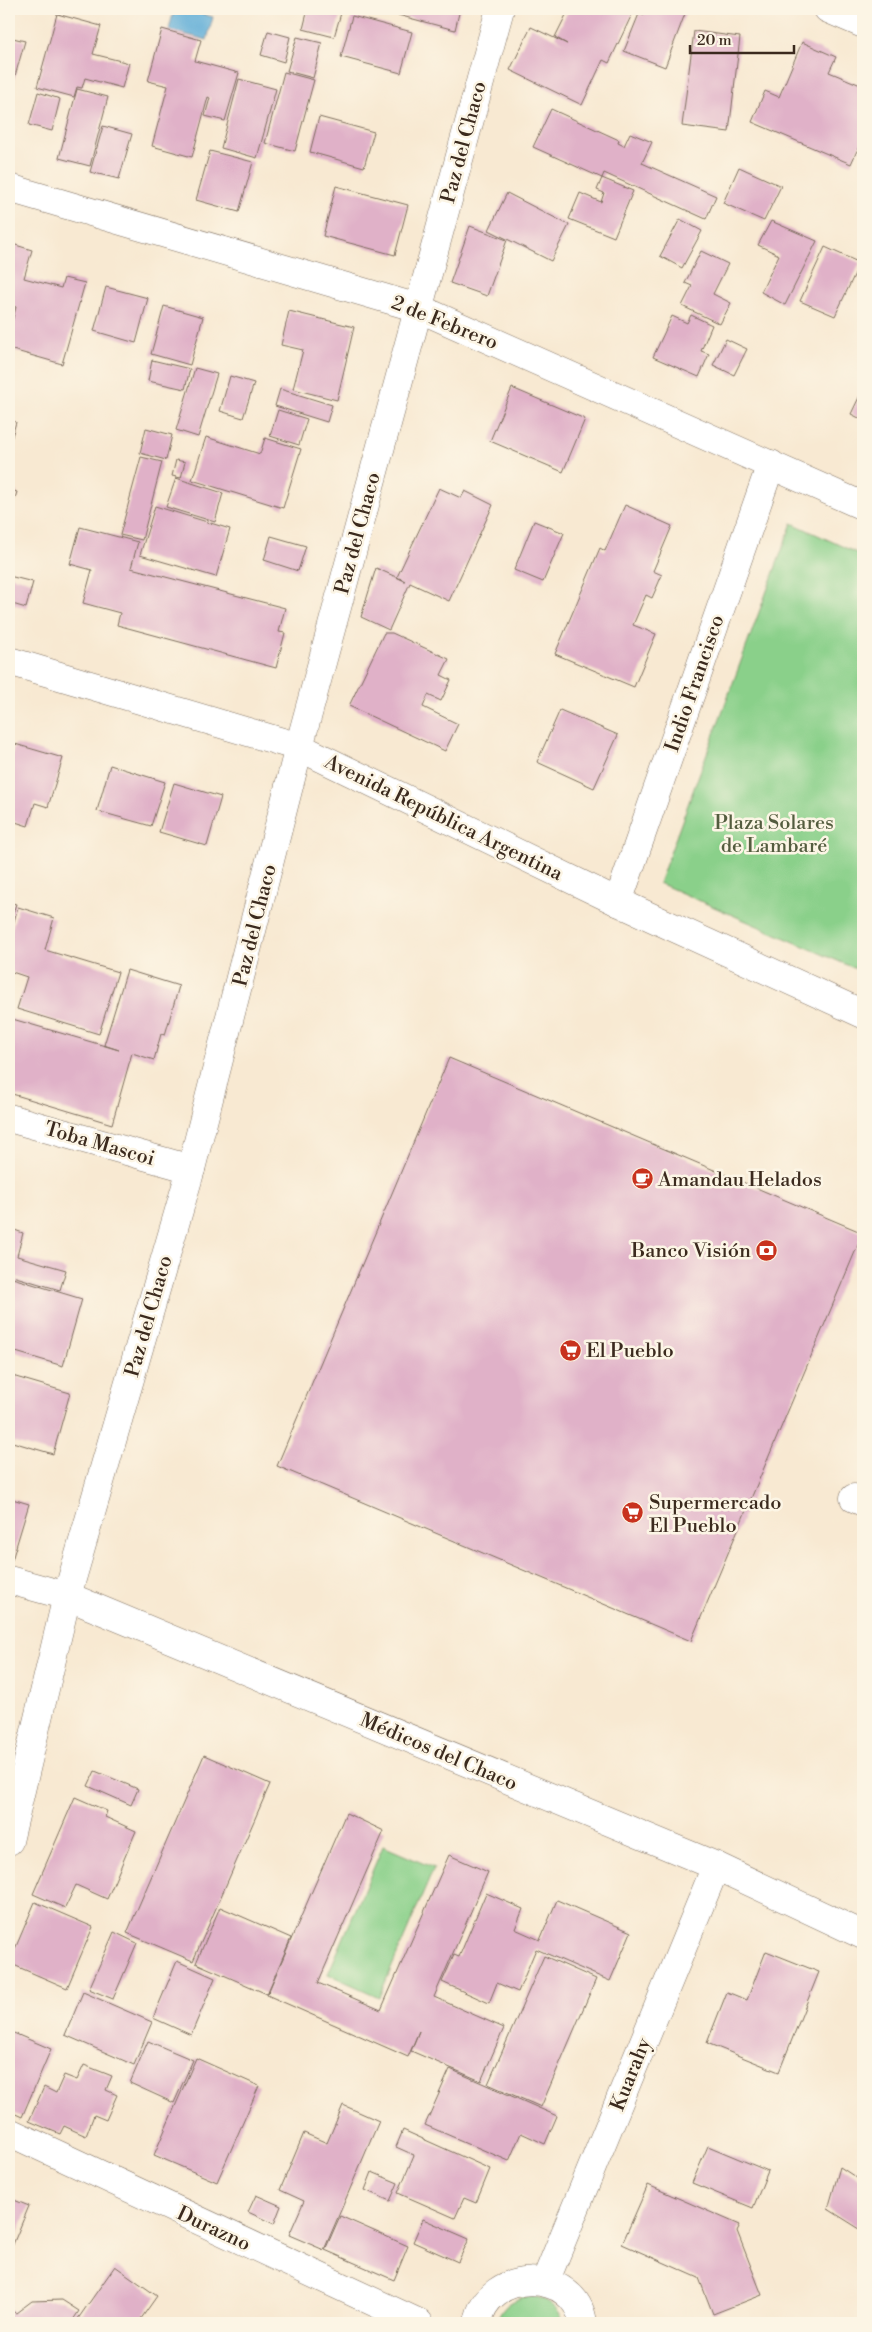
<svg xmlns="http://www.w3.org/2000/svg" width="872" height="2332" font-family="'Libre Bodoni',serif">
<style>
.green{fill:#8ad08a;stroke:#627d54}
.water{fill:#5eadd8;stroke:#4c6c7b}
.building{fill:#e0b1c8}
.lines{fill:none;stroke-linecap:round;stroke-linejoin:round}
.street-casing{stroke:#7d6d5d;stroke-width:29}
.secondary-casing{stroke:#7d6d5d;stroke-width:29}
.street{stroke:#fff;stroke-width:28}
.secondary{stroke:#fff;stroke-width:28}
.labels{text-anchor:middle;stroke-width:5;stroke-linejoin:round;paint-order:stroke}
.street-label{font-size:20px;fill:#3b2a1e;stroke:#fcf5e5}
.park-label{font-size:20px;fill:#535c3e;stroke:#fcf5e5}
.poi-label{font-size:20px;fill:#3b2a1e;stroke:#fcf5e5;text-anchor:start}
</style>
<rect width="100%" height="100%" fill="#fcf5e5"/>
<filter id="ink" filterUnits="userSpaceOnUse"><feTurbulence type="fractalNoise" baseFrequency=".02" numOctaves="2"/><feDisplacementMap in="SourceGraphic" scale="10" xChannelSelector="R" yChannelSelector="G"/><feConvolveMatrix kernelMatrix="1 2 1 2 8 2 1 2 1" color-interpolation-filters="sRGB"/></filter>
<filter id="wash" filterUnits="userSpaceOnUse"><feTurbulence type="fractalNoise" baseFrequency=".0096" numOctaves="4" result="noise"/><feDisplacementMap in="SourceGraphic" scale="20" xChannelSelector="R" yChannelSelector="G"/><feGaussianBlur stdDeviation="1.12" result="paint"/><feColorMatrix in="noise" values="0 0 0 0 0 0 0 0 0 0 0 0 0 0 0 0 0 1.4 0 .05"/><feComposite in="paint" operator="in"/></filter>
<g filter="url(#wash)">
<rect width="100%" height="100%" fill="#f8e9d2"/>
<g class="green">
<polygon points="792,523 863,556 863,972 659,883"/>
<polygon points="383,1846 434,1868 379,1997 328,1974"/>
<path d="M531 2296C548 2299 558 2306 564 2323H496C502 2306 513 2298 531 2296Z"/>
</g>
<polygon class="water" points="174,9 184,9 213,17 207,40 169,30"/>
<g id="blocks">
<g class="building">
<polygon points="308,9 326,9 341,13 334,37 303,29"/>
<polygon points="375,9 460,9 455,30"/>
<polygon points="569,9 645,9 642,14 634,10 609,63 603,60 582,105 510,70 531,27 567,44 555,37"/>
<polygon points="646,9 680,9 686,11 665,67 624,51 639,14 643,15"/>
<polygon points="57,14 101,26 93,54 129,63 122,88 85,78 82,88 77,87 74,97 37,87"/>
<polygon points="352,16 412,32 401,73 341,57"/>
<polygon points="162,29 201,40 195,61 239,73 225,121 205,116 210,98 208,97 192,157 152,146 168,86 148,81"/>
<polygon points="268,31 290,37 284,62 261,55"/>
<polygon points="694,31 740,37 729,132 682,126"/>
<polygon points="9,37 25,41 9,97"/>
<polygon points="297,37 322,43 313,78 287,71"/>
<polygon points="802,42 836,57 829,72 863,86 863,146 860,144 851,164 752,122 765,91 779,97"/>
<polygon points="284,72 314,80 295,151 265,143"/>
<polygon points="239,79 276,89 257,158 221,148"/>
<polygon points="77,89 108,97 90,166 59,158"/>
<polygon points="38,92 60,99 52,131 29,125"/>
<polygon points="551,109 619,140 618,143 624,146 630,133 652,142 642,163 716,196 706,219 604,173 602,178 533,147"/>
<polygon points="319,117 374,132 364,167 310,152"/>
<polygon points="103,126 132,134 119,179 90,172"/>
<polygon points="210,151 253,162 239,212 196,200"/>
<polygon points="739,167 781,186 764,221 723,203"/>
<polygon points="602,178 633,191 614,237 569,219 580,193 601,202 604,193 597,190"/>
<polygon points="336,186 408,205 395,255 323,236"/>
<polygon points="507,193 569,225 551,261 489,230"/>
<polygon points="680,219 702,231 682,268 660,256"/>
<polygon points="771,221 817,241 785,305 761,292 779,255 758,245"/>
<polygon points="470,226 507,240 487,296 450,283"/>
<polygon points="9,243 32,250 24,278 61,288 64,278 85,283 62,364 9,349 9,333 16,307 9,305"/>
<polygon points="825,247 860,263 835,316 800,301"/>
<polygon points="701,251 728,264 713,294 731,303 720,324 682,306 692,286 685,283"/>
<polygon points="106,287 148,298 136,343 94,331"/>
<polygon points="164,306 203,317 190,365 151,354"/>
<polygon points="289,311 354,327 337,400 293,389 303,350 281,345"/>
<polygon points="691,315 712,325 701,351 709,354 699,377 653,357 672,316 687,323"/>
<polygon points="726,339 747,349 734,375 713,365"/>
<polygon points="152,360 190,369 185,389 148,381"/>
<polygon points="195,368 217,374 198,437 176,430"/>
<polygon points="230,376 254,383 243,418 220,411"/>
<polygon points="512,388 585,419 563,472 490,441"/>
<polygon points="280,389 332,405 327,422 275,406"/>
<polygon points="863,389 863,420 851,414"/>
<polygon points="278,410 307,419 299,445 270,436"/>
<polygon points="9,420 16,422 9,447"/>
<polygon points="146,428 172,435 166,460 140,453"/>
<polygon points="206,437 260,454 265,438 301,449 283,508 192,480"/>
<polygon points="141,457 162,462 142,540 120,535"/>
<polygon points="176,460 185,462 181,478 172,476"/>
<polygon points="176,478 223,493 215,522 166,507"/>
<polygon points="439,488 461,498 465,491 493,505 449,601 410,583 389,630 361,617 376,568 405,581 397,577"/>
<polygon points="9,489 17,492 9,518 14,520 9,538"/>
<polygon points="625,505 672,526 653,571 662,575 652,598 646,595 633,625 656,634 634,687 555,654 600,548 605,551"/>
<polygon points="155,506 230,529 216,577 140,555"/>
<polygon points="534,521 564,533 543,582 514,570"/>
<polygon points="80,527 138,542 131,568 285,608 279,632 285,633 276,668 117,625 120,613 83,603 92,570 70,564"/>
<polygon points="271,536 306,546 298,571 264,560"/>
<polygon points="9,576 33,582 26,608 9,603"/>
<polygon points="384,633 392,633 449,659 441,675 451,680 441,701 428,695 423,707 458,724 445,751 349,706"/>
<polygon points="560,710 618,735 594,788 537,762"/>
<polygon points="15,744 63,758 48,807 35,803 28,826 9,820 9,765"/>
<polygon points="110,765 165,782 151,826 97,811"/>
<polygon points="174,783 221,797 207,846 159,832"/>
<polygon points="9,902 16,904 9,925"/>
<polygon points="18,907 54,918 45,950 118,972 99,1034 17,1009 27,977 9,971 9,939"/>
<polygon points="127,970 179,986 165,1035 161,1034 154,1060 132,1053 112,1124 9,1093 9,1018 119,1050 104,1045"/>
<polygon points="449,1058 863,1233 691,1641 277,1466"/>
<polygon points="9,1228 23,1233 17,1256 66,1270 60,1290 9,1275"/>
<polygon points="9,1277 82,1299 63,1366 9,1350"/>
<polygon points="9,1375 70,1393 53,1454 9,1441"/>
<polygon points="9,1498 29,1504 12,1560 9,1559"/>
<polygon points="204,1755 270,1784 193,1961 127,1933"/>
<polygon points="95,1771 138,1789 131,1805 88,1786"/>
<polygon points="75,1797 107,1811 105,1817 136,1831 107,1899 76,1885 65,1908 33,1894"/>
<polygon points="346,1813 384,1831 318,1983 381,2010 449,1855 488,1872 434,1997 504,2028 481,2081 411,2051 419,2031 408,2057 267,1995"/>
<polygon points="486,1893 523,1909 515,1929 540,1940 557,1900 631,1932 610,1981 536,1949 518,1992 497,1983 489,2003 442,1982 454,1955 459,1957"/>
<polygon points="35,1902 93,1927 67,1988 9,1963"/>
<polygon points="220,1907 291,1938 267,1994 196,1963"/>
<polygon points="114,1932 137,1943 113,1999 89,1989"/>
<polygon points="766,1951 819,1972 779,2072 707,2043 727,1992 747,2000"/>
<polygon points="544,1956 596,1979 541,2107 488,2084"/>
<polygon points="177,1961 215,1978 191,2035 153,2018"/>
<polygon points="83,1992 152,2022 134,2065 65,2035"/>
<polygon points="9,2031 51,2049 22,2117 9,2111"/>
<polygon points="148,2041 193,2060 174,2103 130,2083"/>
<polygon points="196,2058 259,2086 217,2182 154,2155"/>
<polygon points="84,2065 112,2076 106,2090 117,2095 106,2120 94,2115 86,2136 64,2126 60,2134 29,2121 44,2087 56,2093 64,2075 77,2080"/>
<polygon points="450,2069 557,2116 545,2144 521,2133 509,2161 425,2125"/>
<polygon points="343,2105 379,2121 324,2250 289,2235 304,2201 280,2190 304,2133 327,2143"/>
<polygon points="403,2130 490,2169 476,2203 464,2198 455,2218 398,2193 414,2155 396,2147"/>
<polygon points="708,2146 768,2171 753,2208 692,2183"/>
<polygon points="840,2167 863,2182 863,2231 828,2209"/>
<polygon points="372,2172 398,2183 390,2201 365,2190"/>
<polygon points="648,2185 740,2225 737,2231 762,2295 713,2314 699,2278 622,2244"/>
<polygon points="256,2195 281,2206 274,2224 248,2212"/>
<polygon points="9,2198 29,2206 9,2254"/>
<polygon points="340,2216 408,2246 394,2280 325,2250"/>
<polygon points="423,2219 469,2239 458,2262 413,2242"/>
<polygon points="115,2266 157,2296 138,2323 75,2323"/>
<polygon points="62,2300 79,2311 71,2323 9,2323 9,2310 16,2313 32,2301"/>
</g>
</g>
</g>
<g filter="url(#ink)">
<use href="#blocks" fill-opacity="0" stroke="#7d6d5d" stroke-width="1"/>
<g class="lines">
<defs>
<g id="street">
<polyline points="828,9 863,24"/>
<polyline points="9,188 418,308 863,506"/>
<polyline points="618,902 771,464"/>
<polyline points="9,1118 191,1169"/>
<polyline points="854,1498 863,1502"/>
<polyline points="9,1841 67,1596 191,1169 299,747 500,9"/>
<polyline points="9,2132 419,2323"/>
<polyline points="545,2282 716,1866"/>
<path d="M478 2323C486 2268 576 2267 583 2323"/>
</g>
<g id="secondary">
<polyline points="9,661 299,747 618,902 863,1014"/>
<polyline points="9,1580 67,1596 716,1866 863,1935"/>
</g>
</defs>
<use href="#street" class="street-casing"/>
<use href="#secondary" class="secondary-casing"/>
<use href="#street" class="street"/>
<use href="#secondary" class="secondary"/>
</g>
</g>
<defs>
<symbol id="cafe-disc" viewBox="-11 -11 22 22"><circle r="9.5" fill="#c8321e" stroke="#fcf5e5"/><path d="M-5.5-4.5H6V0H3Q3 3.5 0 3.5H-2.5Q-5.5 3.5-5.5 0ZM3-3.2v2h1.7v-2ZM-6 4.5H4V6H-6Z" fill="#fff"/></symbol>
<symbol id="bank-disc" viewBox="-11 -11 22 22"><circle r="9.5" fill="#c8321e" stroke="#fcf5e5"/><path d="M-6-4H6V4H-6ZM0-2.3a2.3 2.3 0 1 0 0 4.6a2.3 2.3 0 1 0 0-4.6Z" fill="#fff"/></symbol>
<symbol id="supermarket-disc" viewBox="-11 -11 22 22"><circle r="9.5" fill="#c8321e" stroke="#fcf5e5"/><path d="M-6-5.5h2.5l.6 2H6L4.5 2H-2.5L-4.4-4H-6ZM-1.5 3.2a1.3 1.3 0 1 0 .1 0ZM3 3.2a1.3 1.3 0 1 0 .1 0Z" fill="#fff"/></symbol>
</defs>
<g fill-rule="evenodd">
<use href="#cafe-disc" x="630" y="1166" width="25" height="25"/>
<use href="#bank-disc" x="754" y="1238" width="25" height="25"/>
<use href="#supermarket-disc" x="558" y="1338" width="25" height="25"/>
<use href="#supermarket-disc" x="620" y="1500" width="25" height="25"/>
</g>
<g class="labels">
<g class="street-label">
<text transform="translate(463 142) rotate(-75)" y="7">Paz del Chaco</text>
<text transform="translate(445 322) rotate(22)" y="7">2 de Febrero</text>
<text transform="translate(357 533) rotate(-75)" y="7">Paz del Chaco</text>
<text transform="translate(694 683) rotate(-71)" y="7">Indio Francisco</text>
<text transform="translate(444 817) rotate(26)" y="7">Avenida República Argentina</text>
<text transform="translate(254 925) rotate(-76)" y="7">Paz del Chaco</text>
<text transform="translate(100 1143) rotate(16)" y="7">Toba Mascoi</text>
<text transform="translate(148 1316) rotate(-74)" y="7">Paz del Chaco</text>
<text transform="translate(439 1751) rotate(23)" y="7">Médicos del Chaco</text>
<text transform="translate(630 2074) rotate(-68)" y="7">Kuarahy</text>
<text transform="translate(214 2228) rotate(25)" y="7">Durazno</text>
</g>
<g class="park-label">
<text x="774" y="829">Plaza Solares<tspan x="774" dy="23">de Lambaré</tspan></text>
</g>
<g class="poi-label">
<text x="658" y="1186">Amandau Helados</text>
<text x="751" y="1257" text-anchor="end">Banco Visión</text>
<text x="586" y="1357">El Pueblo</text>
<text x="649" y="1509">Supermercado<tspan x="649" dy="23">El Pueblo</tspan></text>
</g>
</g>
<rect width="872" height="2332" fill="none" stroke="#fcf5e5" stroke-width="30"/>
<path d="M690 45v8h104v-8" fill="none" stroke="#3b2a1e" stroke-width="2.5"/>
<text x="697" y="45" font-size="15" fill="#3b2a1e" stroke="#fcf5e5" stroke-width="4" paint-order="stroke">20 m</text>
</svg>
